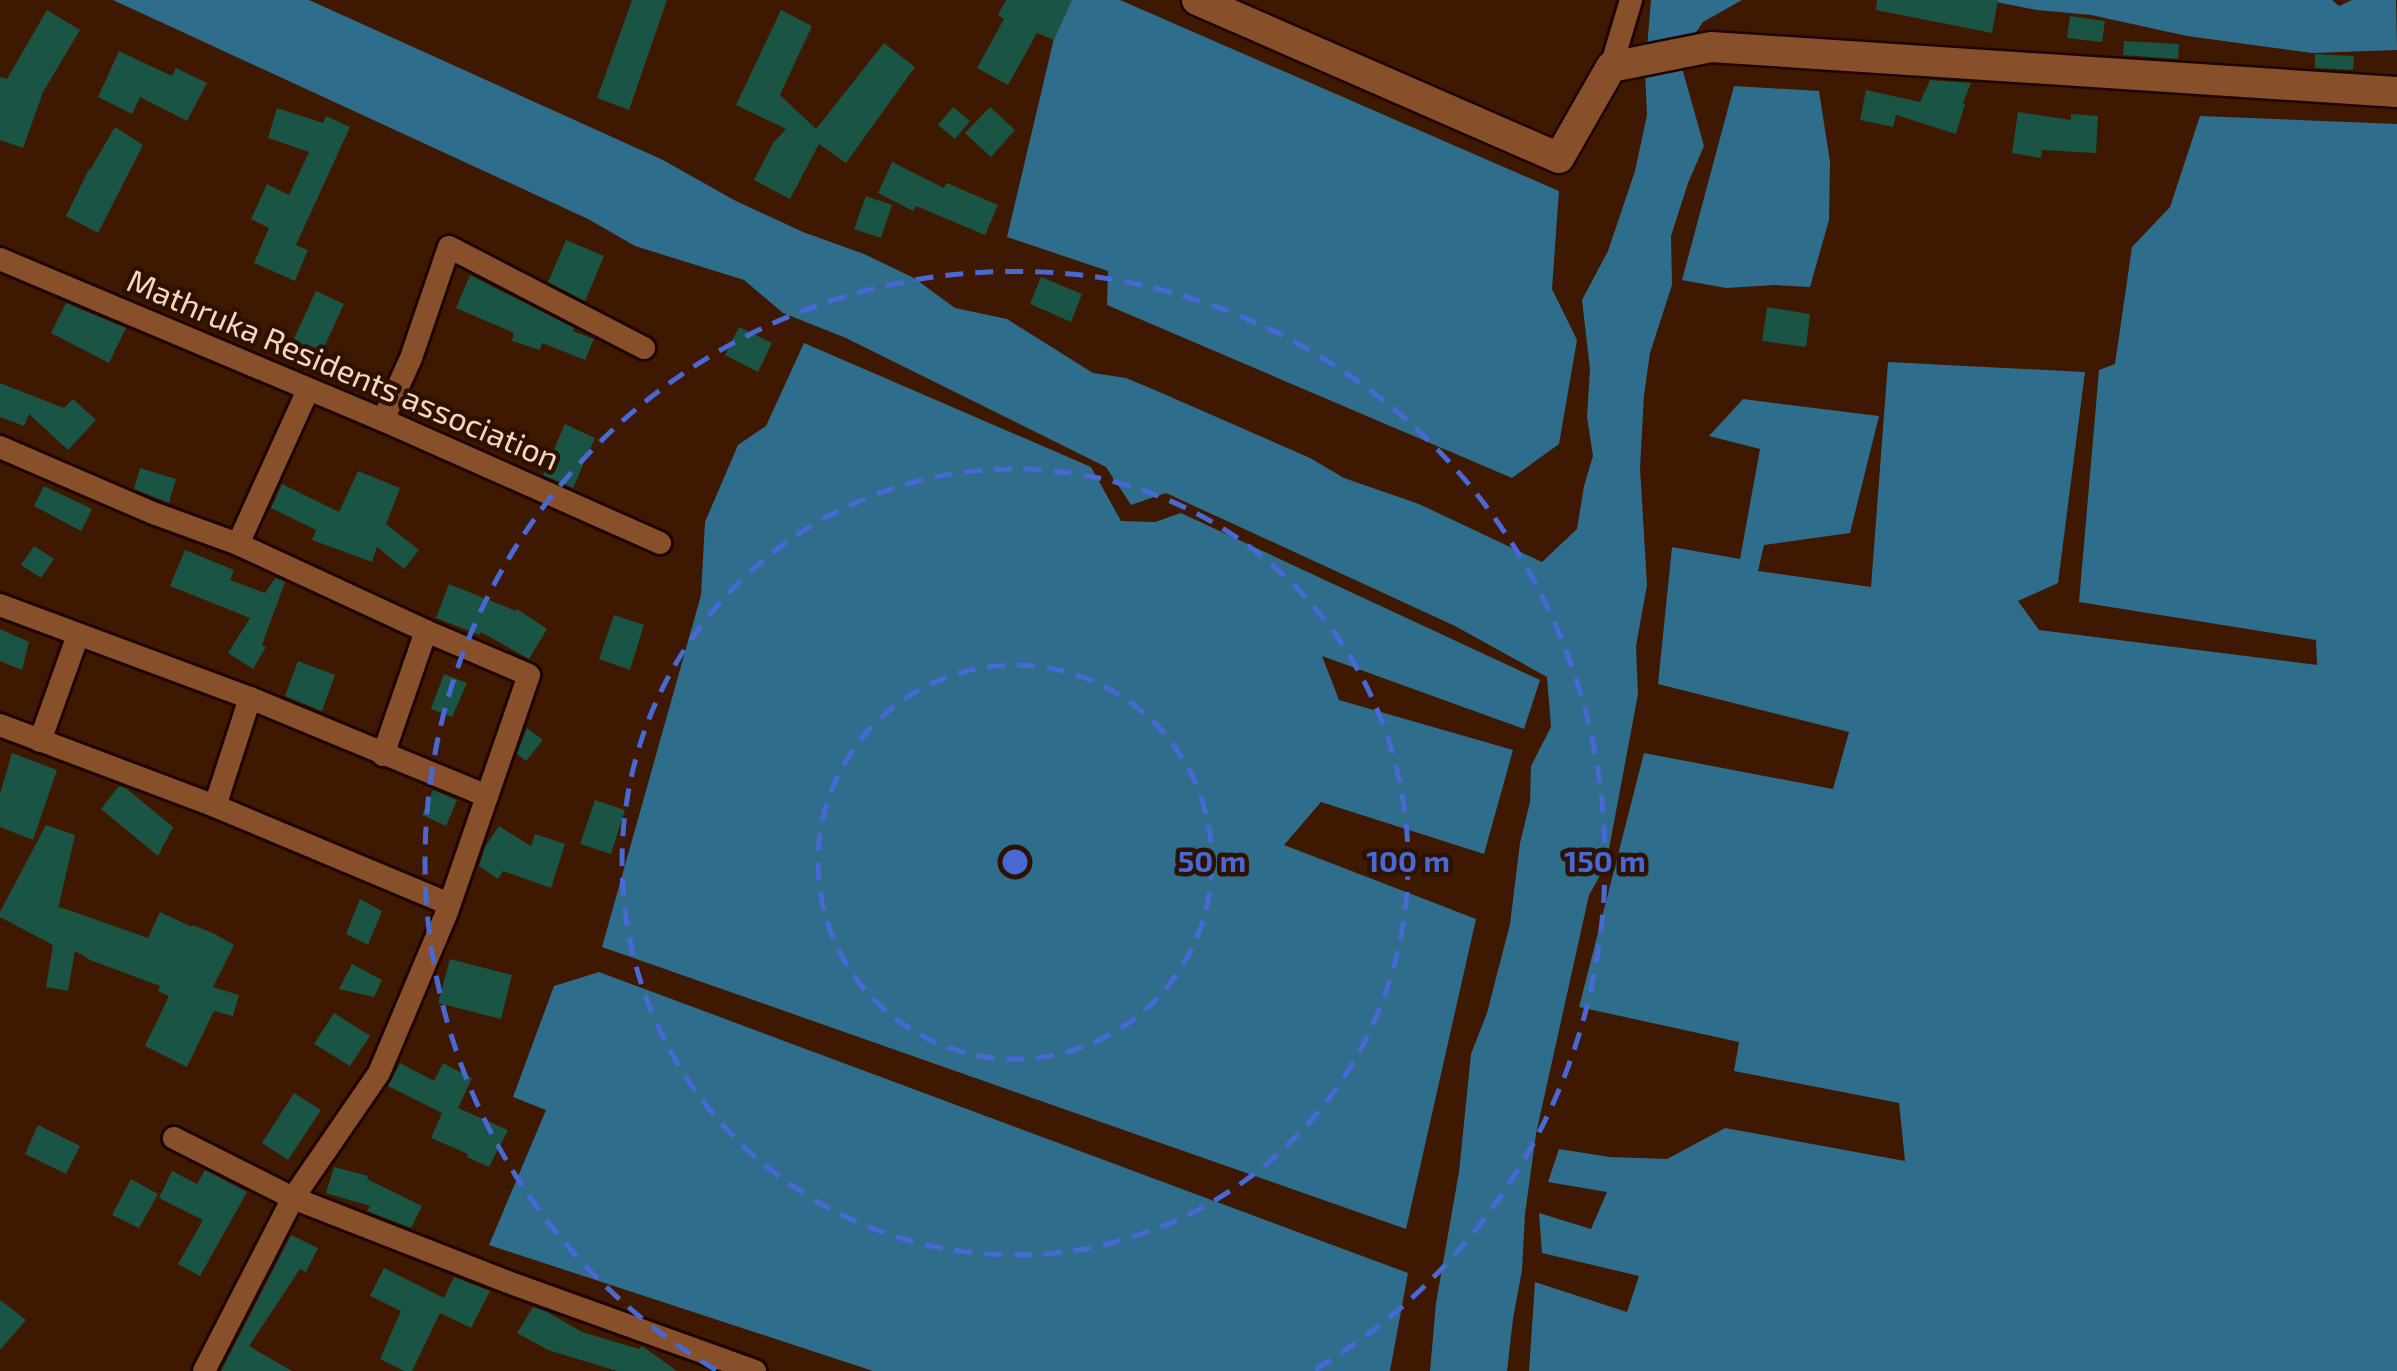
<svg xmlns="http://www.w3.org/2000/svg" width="2397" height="1371" font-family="'Exo 2',sans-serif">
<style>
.water{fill:#2e6e8c}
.building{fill:#1a5445}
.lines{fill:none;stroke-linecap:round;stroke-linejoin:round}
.street-casing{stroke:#1e0500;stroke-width:28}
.secondary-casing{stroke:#1e0500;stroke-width:35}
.street{stroke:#87502b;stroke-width:22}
.secondary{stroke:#87502b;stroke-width:30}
.ring{fill:none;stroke:#4869d4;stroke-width:5;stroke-dasharray:18 12}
.labels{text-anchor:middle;stroke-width:9;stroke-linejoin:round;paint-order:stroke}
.street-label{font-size:32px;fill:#f6d5c2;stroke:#2e1201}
.centre{fill:#4869d4;stroke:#2e1201;stroke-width:5}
.ring-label{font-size:30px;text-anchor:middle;font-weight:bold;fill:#4869d4;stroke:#2e1201;stroke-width:9;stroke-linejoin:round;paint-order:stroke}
</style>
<rect width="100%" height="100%" fill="#3e1800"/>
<g class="water">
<polygon points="113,0 309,0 663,160 734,200 803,232 864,254 914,278 955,308 1007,319 1093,373 1126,378 1157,391 1310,458 1344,478 1419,504 1542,562 1577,529 1584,486 1593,456 1587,417 1590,369 1582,300 1608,251 1635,171 1647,115 1645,72 1651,0 1742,0 1703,22 1679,57 1704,146 1688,183 1671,236 1672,285 1650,353 1644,395 1640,468 1647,585 1636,646 1638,694 1606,865 1589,895 1536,1134 1525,1214 1522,1270 1513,1319 1507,1371 1430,1371 1436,1303 1459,1172 1471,1054 1487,1013 1510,924 1520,843 1530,802 1531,766 1551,727 1547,677 1455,626 1166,493 1131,505 1106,467 846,338 783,313 744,280 635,246 588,219"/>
<polygon points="1063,0 1120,0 1559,191 1552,289 1577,340 1559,444 1512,478 1107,305 1108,271 1007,237"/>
<polygon points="1986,0 2332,0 2339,6 2352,0 2396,0 2397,50 2312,53 2187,36 2091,15 2037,10"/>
<polygon points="1734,86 1819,91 1830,162 1829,220 1810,287 1775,285 1726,288 1682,280"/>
<polygon points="2200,116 2397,124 2397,1371 1529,1371 1535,1282 1627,1312 1639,1276 1542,1253 1539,1213 1591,1229 1607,1192 1548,1182 1559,1149 1610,1157 1667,1159 1725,1128 1905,1161 1899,1103 1734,1071 1739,1042 1579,1007 1644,753 1833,789 1849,732 1658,684 1672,547 1740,559 1760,449 1709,436 1743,399 1879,416 1850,533 1764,545 1758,571 1871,587 1888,362 2085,372 2058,583 2018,601 2039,630 2317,665 2316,640 2079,602 2099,370 2115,364 2132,247 2170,207"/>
<polygon points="804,343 1091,467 1121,521 1155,522 1181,513 1540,680 1524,729 1322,656 1339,700 1513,750 1484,854 1321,802 1284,845 1476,919 1406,1229 602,947 701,595 705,522 738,445 766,426"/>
<polygon points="599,972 1408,1273 1390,1371 873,1371 489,1245 546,1110 513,1097 554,986"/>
</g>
<g class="building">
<polygon points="632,0 667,0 629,110 597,98"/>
<polygon points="1006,0 1072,0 1054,40 1037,33 1008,85 977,68 1004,19 998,15"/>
<polygon points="1877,0 1998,0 1992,33 1876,10"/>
<polygon points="47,10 80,30 43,92 23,148 0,140 0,77 7,79"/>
<polygon points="781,10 812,26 780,95 816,129 884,43 915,67 846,163 819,144 790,199 754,180 773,143 786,129 736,105"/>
<polygon points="2070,16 2105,21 2102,42 2067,38"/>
<polygon points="2124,41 2179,44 2178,59 2123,55"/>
<polygon points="119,51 172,76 176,68 207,83 187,121 140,97 132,114 98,97"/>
<polygon points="2315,54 2354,56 2353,70 2315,68"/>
<polygon points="1930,80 1971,83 1963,103 1965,104 1956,134 1896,115 1893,127 1860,120 1866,90 1920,102"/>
<polygon points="953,107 970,121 955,139 938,125"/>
<polygon points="990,107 1015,130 991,157 965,133"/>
<polygon points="277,108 323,123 326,116 350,127 296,245 308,250 295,281 254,263 269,228 251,219 267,184 289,195 309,152 268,138"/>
<polygon points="2018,112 2071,120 2071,114 2098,116 2096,153 2042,150 2041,158 2012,153"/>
<polygon points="115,127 143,145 98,233 66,216 89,169 90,170"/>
<polygon points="892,162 944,188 947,183 998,205 985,235 916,206 913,211 878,193"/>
<polygon points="866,196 892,205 881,238 854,229"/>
<polygon points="566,240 604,256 585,301 548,282"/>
<polygon points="470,275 574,328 573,331 594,339 585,360 542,343 540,350 512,341 514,333 456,308"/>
<polygon points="1041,277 1082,294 1071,322 1030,304"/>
<polygon points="316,291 344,304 319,358 291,345"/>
<polygon points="66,303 126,328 109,363 51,333"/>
<polygon points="1767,307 1810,314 1806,347 1762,341"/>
<polygon points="739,327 772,343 758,372 725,355"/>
<polygon points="0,383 64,408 73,399 96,420 68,450 29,414 24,426 0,417"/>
<polygon points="565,424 595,438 573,488 543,475"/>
<polygon points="140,468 176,479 169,503 134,489"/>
<polygon points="358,471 400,488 386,524 419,550 404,569 377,547 372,562 312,540 316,530 271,508 282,484 339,512"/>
<polygon points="44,486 92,509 81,531 34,506"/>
<polygon points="34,546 54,559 41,578 21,565"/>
<polygon points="185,550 234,570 230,580 265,593 275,578 285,582 262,645 266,647 253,669 228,653 250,618 170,586"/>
<polygon points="449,584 516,611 517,609 547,629 529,659 481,632 480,635 436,618"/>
<polygon points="614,615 644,625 630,670 599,659"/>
<polygon points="0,629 29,642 22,670 0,661"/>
<polygon points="298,661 335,675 322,711 285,696"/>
<polygon points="444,674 467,683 452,717 431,709"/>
<polygon points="527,728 543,740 526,761 517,754"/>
<polygon points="12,753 57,770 33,840 0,827 0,794"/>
<polygon points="119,786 127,789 173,827 158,856 101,809"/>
<polygon points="433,790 457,800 446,826 422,815"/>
<polygon points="595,800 625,810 611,854 580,844"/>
<polygon points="46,825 75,835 58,909 60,907 148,938 160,912 192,927 193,925 215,934 234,945 213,987 239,995 233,1016 214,1011 187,1067 145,1046 169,996 158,991 160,986 90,960 75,951 68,991 46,987 53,945 0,917 0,912"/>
<polygon points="499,826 531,846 535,834 565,844 551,888 503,871 498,879 479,866 485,847"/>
<polygon points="360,899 382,911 368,945 346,934"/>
<polygon points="450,959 512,975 501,1019 438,1003"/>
<polygon points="352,964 382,980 374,997 339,989"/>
<polygon points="334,1013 370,1036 350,1066 314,1044"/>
<polygon points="400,1063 434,1081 443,1063 472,1078 458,1108 508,1130 489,1167 467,1157 468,1154 431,1138 442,1113 388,1086"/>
<polygon points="294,1093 321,1110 288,1160 262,1143"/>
<polygon points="38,1125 80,1146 66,1174 25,1154"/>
<polygon points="334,1167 368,1176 367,1179 422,1206 411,1228 367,1211 370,1206 326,1193"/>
<polygon points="205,1170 247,1192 200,1276 178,1264 203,1220 159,1198 172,1171 197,1184"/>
<polygon points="131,1179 158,1194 139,1228 112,1215"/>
<polygon points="291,1235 318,1248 306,1272 300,1269 249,1346 292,1371 221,1371"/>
<polygon points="384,1268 444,1298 454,1277 490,1291 471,1328 440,1313 412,1371 404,1371 380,1359 401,1311 370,1296"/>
<polygon points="0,1300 26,1320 0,1350"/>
<polygon points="533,1307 547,1312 582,1332 639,1349 642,1346 677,1371 617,1371 548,1350 517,1333"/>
</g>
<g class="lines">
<defs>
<g id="street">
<polyline points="1611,67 1631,0"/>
<polyline points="0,259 392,424 660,543"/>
<polyline points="383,420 411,358 449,247 644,348"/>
<polyline points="0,447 153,513 238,544 426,631 529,675 447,912 379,1073 293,1198 204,1371"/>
<polyline points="238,544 308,390"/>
<polyline points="0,605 250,698 487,796"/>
<polyline points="0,725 215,806 449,904"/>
<polyline points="40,741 78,635"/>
<polyline points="383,755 426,631"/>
<polyline points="215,806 250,698"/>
<polyline points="174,1138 293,1198 508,1282 755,1371"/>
</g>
<polyline id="secondary" points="1197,0 1559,158 1611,67 1711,47 2397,92"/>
</defs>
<use href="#street" class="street-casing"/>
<use href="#secondary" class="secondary-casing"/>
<use href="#street" class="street"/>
<use href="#secondary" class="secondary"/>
</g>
<g class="ring">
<circle cx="1015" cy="862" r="197"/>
<circle cx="1015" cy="862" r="393"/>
<path d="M716 1370A590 590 0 1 1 1314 1370"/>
</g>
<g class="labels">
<g class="street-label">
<text transform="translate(343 370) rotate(23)" y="11">Mathruka Residents association</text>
</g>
</g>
<circle cx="1015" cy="862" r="15" class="centre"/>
<g class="ring-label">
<text x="1212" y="872">50 m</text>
<text x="1408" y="872">100 m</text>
<text x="1605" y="872">150 m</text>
</g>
</svg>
